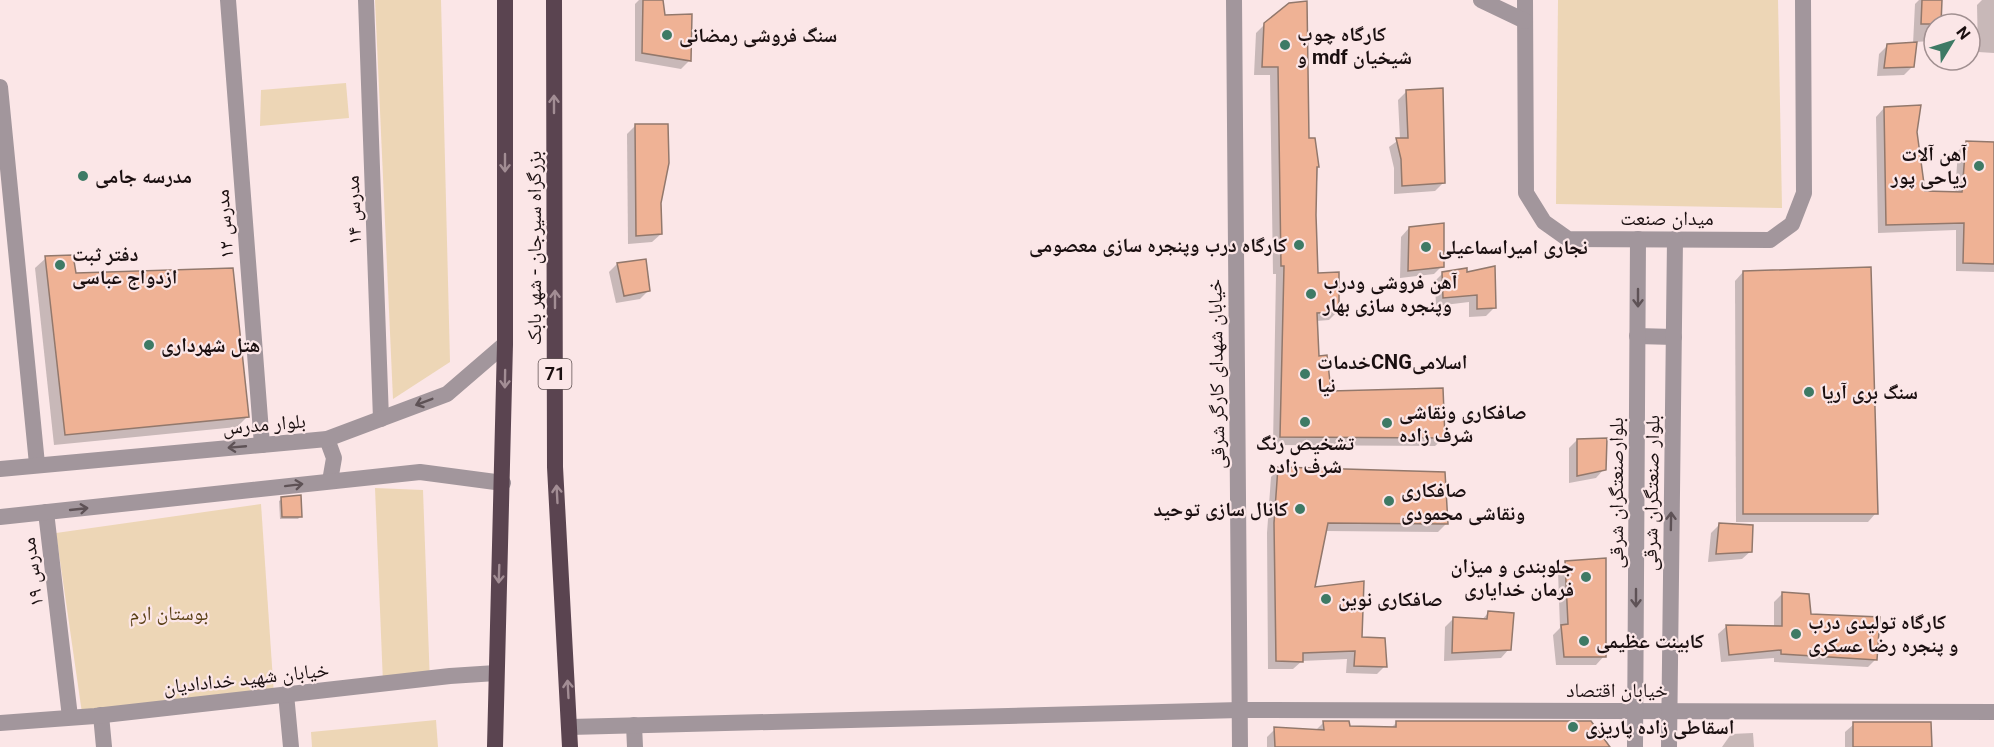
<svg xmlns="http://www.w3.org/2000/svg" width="1994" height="747" font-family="Roboto,'Noto Naskh Arabic',sans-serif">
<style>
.green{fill:#edd6b6}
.shadow{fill:#0003}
.building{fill:#efb295;stroke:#92786c;stroke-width:1.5}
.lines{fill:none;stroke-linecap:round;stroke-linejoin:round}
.minor{stroke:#a2969c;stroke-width:16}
.tertiary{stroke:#a2969c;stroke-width:16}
.trunk{stroke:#5a4450;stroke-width:16}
.oneway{stroke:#a28d94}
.oneway2{stroke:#5e5256}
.poi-dot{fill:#3e7a65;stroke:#fbe6e7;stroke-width:2}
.labels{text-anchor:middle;stroke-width:4.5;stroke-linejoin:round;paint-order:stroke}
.shield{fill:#fbe6e7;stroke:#5e5050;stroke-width:1.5}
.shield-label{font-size:18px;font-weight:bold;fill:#1a0f10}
.poi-label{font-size:20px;font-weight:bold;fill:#1a0f10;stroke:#fbe6e7;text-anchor:start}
.street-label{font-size:20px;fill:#1a0f10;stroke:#fbe6e7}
.park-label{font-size:20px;fill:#5a4016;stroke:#fbe6e7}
</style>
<rect width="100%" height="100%" fill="#fbe6e7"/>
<g class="green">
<polygon points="375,0 441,0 450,362 393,399"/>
<polygon points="1558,0 1778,0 1782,208 1556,204"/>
<polygon points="346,83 349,118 260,126 261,90"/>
<polygon points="375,488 423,490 430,684 383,683"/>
<polygon points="261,504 274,695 83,720 56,533"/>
<polygon points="436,720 438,747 312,747 311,732"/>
</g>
<g class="shadow">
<polygon points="639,0 662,0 664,17 689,61 681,69 635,61 635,4"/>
<polygon points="1919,0 1940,0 1939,24 1934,24 1934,38 1931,41 1915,42 1912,67 1904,75 1877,76 1879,54 1888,45 1913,44 1915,4"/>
<polygon points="1982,0 1994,0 1994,53 1978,52 1977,5"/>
<polygon points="1265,24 1318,166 1315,215 1317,275 1337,312 1329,320 1316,321 1318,357 1329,393 1444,438 1435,446 1273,445 1276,274 1273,274 1270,75 1254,75 1256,33"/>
<polygon points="1407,91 1444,182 1435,191 1394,194 1394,168 1389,147 1400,139 1398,100"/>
<polygon points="1884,108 1916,132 1924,193 1955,193 1958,151 1966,143 1994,144 1994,272 1956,271 1956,230 1878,233 1876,117"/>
<polygon points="636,125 660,203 661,234 652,242 628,244 627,134"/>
<polygon points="1409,228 1442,266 1434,274 1400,278 1401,237"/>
<polygon points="46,258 74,274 248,416 237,427 54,445 35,268"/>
<polygon points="617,264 648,291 640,299 616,303 609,272"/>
<polygon points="1743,272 1876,513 1868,522 1736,522 1735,281"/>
<polygon points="1443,273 1466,274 1494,308 1486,316 1469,317 1469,302 1436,306 1435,281"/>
<polygon points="1577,440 1604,469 1596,478 1569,483 1569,448"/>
<polygon points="1279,468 1446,524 1438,532 1325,531 1313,588 1385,666 1377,674 1346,673 1347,659 1302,661 1293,669 1268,669 1267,533 1271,477"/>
<polygon points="282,499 301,516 298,519 280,519 279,501"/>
<polygon points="1719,525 1751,551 1742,559 1708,562 1711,533"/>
<polygon points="1566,563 1604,656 1596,665 1556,665 1553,635 1560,628 1558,571"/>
<polygon points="1782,594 1810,615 1876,659 1868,667 1774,662 1774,658 1721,662 1718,634 1727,626 1774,627 1774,602"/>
<polygon points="1488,613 1509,649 1501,658 1444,661 1445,627 1453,619 1481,621"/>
<polygon points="1324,722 1348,727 1390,729 1397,722 1603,747 1267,747 1267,737 1275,729 1315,731"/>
<polygon points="1854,724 1931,747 1845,747 1845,732"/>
<polygon points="1753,733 1754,747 1722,747 1731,734"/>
</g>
<g class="building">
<polygon points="643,0 663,0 665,15 692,14 691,61 642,53"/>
<polygon points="1922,0 1942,0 1941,24 1921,24"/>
<polygon points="1307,1 1309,138 1315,138 1319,167 1317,167 1316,215 1318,273 1339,272 1339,312 1317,313 1319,356 1327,355 1331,391 1443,388 1445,438 1280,437 1284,266 1281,266 1278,67 1262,67 1264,23 1289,3"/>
<polygon points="1917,42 1914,67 1884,68 1887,44"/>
<polygon points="1443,88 1445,183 1402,186 1401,159 1396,138 1408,138 1406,90"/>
<polygon points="1921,105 1917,132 1925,191 1962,192 1966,141 1994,142 1994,264 1963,263 1964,223 1886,225 1884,107"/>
<polygon points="635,124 668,124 669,163 661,203 662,234 636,236"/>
<polygon points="1444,223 1444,267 1408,271 1409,227"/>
<polygon points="73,255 76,273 233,268 249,417 65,435 45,256"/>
<polygon points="646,259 650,291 624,296 617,263"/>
<polygon points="1495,266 1496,308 1477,309 1477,295 1443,298 1442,272 1467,268 1467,272"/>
<polygon points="1871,267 1878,514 1743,514 1743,271"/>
<polygon points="1607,438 1606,470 1577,476 1577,439"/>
<polygon points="1278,467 1445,472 1448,524 1328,523 1315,587 1364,581 1362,637 1385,638 1387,667 1354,666 1355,651 1303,653 1303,662 1276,661 1274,523"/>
<polygon points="301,495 302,517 282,517 281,497"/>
<polygon points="1719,523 1753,525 1752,552 1716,554"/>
<polygon points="1606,558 1606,657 1564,657 1561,625 1568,624 1565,561"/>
<polygon points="1782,592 1809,594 1811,614 1880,617 1877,660 1781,654 1781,650 1729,655 1726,625 1782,626"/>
<polygon points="1488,611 1514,613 1511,650 1452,653 1453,617 1487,619"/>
<polygon points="1323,721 1349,721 1350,726 1396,727 1396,721 1591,721 1610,747 1275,747 1274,727 1324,730"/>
<polygon points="1853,722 1931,722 1932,747 1853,747"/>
</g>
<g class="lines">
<g class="minor">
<polyline points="228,0 262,445"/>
<polyline points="366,0 381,419"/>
<polyline points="1234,0 1240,747"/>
<polyline points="1525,0 1526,193 1544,222 1568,239 1770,240 1792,224 1804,193 1803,0"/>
<polyline points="0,87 37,464"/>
<polyline points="1637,336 1674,337"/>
<polyline points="46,512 70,717"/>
<polyline points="286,694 291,747"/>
<polyline points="101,715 104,747"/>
<polyline points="0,723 95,716 450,676 496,673"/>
<polyline points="634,725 635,747"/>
<polyline points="570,727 1240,710 1994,712"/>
<polyline points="1635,747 1638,239"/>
<polyline points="1669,747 1675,239"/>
</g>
<g class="tertiary">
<polyline points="1481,0 1525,21"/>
<polyline points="327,439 334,458 330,481"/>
<polyline points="0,469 327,439 447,394 505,344"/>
<polyline points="0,517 420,472 503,483"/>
</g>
<g class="trunk">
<polyline points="554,0 555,467 570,747"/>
<polyline points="495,747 505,344 505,0"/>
</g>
</g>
<defs><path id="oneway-shaft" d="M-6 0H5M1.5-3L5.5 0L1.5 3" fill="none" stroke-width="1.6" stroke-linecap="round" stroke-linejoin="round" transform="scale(1.5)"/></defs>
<g class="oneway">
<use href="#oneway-shaft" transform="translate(554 104) rotate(-90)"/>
<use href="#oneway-shaft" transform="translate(505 163) rotate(90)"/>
<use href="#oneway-shaft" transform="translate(555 299) rotate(-90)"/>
<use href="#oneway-shaft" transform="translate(505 379) rotate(91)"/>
<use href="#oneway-shaft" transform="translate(557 494) rotate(-93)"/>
<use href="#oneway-shaft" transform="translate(499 574) rotate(92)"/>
<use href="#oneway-shaft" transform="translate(568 689) rotate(-93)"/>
</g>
<g class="oneway2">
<use href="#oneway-shaft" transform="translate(1638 298) rotate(90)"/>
<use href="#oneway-shaft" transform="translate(424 402) rotate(159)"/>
<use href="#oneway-shaft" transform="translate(237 447) rotate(175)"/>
<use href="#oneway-shaft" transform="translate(294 485) rotate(-7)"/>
<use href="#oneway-shaft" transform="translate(79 509) rotate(-6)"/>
<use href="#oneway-shaft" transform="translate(1671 521) rotate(-89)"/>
<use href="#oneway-shaft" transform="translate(1636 598) rotate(90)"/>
</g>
<g class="poi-dot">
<circle cx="667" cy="35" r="6"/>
<circle cx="1285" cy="45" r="6"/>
<circle cx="1979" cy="166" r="6"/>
<circle cx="83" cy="176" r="6"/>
<circle cx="1299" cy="245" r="6"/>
<circle cx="1426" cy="247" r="6"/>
<circle cx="60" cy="265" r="6"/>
<circle cx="1311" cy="294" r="6"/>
<circle cx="149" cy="345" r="6"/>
<circle cx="1305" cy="374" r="6"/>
<circle cx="1809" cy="392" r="6"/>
<circle cx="1305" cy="422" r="6"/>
<circle cx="1387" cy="423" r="6"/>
<circle cx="1389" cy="501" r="6"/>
<circle cx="1300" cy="509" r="6"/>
<circle cx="1586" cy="577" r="6"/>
<circle cx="1326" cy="599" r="6"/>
<circle cx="1796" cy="634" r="6"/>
<circle cx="1584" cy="641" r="6"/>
<circle cx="1573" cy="727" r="6"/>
</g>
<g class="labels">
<rect class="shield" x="538.5" y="359" width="33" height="30" rx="4.5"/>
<g class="shield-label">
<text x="555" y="380">71</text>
</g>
<g class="poi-label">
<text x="1297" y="41">کارگاه چوب<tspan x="1297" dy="23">و mdf شیخیان</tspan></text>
<text x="679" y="42">سنگ فروشی رمضانی</text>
<text x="1967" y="161" text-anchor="end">آهن آلات<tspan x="1967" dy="23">ریاحی پور</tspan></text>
<text x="95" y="183">مدرسه جامی</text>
<text x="1287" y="252" text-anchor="end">کارگاه درب وپنجره سازی معصومی</text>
<text x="1438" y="254">نجاری امیراسماعیلی</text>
<text x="72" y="261">دفتر ثبت<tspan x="72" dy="23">ازدواج عباسی</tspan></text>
<text x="1323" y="289">آهن فروشی ودرب<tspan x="1323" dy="23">وپنجره سازی بهار</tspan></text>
<text x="161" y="352">هتل شهرداری</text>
<text x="1317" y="369">خدماتCNGاسلامی<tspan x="1317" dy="23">نیا</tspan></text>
<text x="1821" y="399">سنگ بری آریا</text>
<text x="1399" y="419">صافکاری ونقاشی<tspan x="1399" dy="23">شرف زاده</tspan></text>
<text x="1305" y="450" text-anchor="middle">تشخیص رنگ<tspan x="1305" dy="23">شرف زاده</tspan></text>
<text x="1401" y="497">صافکاری<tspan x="1401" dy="23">ونقاشی محمودی</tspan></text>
<text x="1288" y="516" text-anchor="end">کانال سازی توحید</text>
<text x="1574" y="573" text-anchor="end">جلوبندی و میزان<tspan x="1574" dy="23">فرمان خدایاری</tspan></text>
<text x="1338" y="606">صافکاری نوین</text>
<text x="1808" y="629">کارگاه تولیدی درب<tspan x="1808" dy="23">و پنجره رضا عسکری</tspan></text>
<text x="1596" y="648">کابینت عظیمی</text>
<text x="1585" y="734">اسقاطی زاده پاریزی</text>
</g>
<g class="street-label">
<text transform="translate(353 210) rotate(-92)" y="7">مدرس ۱۴</text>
<text x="1667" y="225">میدان صنعت</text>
<text transform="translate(224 224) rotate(-94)" y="7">مدرس ۱۲</text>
<text transform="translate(534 248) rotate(-90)" y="7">بزرگراه سیرجان - شهر بابک</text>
<text transform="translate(1216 374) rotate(-91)" y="7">خیابان شهدای کارگر شرقی</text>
<text transform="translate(264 424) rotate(-5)" y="7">بلوار مدرس</text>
<text transform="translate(1616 493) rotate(-90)" y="7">بلوارصنعتگران شرقی</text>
<text transform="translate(1651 493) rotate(-89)" y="7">بلوار صنعتگران شرقی</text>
<text transform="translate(32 572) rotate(-97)" y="7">مدرس ۱۹</text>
<text transform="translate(246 678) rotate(-6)" y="7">خیابان شهید خدادادیان</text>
<text x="1617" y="697">خیابان اقتصاد</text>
</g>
<g class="park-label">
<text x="169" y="620">بوستان ارم</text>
</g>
</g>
<g transform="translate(1952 42) rotate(52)"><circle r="28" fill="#fbe6e7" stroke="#a19091" stroke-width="1.5"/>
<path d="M0-4.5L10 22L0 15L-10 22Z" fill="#3e7a65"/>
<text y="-9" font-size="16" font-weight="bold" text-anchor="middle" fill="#1a0f10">N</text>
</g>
</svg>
